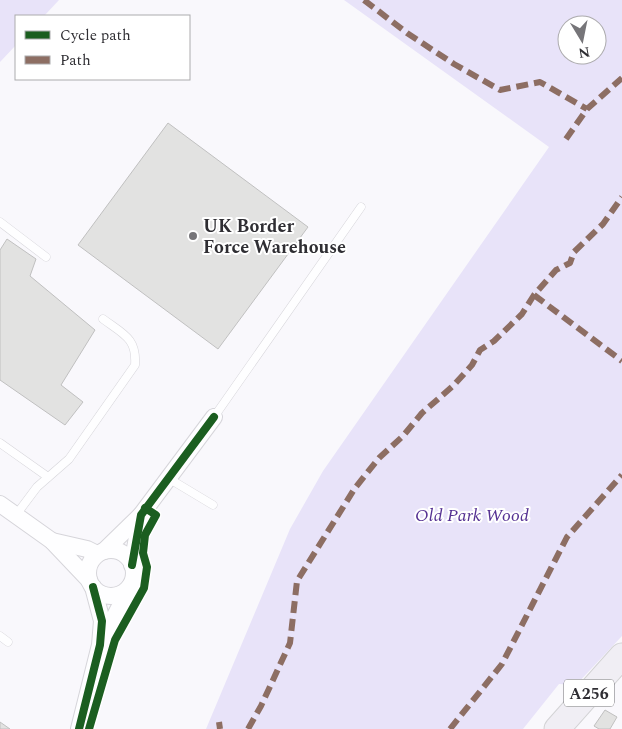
<svg xmlns="http://www.w3.org/2000/svg" width="622" height="729" font-family="Spectral,serif">
<style>
.green{fill:#e8e3f9;fill-rule:evenodd}
.building{fill:#e2e2e1;stroke:#c0c0c0}
.lines{fill:none;stroke-linecap:round;stroke-linejoin:round}
.lane-casing{stroke:#d6d5da;stroke-width:9}
.street-casing{stroke:#d6d5da;stroke-width:18}
.primary-casing{stroke:#d3d3d5;stroke-width:27}
.lane{stroke:#fefeff;stroke-width:8}
.street{stroke:#fefeff;stroke-width:16}
.primary{stroke:#f0eef4;stroke-width:25}
.quiet{stroke:#8d6e63;stroke-width:6;stroke-dasharray:12 6;stroke-linecap:butt}
.cycleway-casing{stroke:#fff;stroke-width:11}
.cycleway{stroke:#1b5e20;stroke-width:8}
.poi-dot{fill:#767579;stroke:#fff;stroke-width:2}
.labels{text-anchor:middle;stroke-width:4;stroke-linejoin:round;paint-order:stroke}
.shield{fill:#fff;stroke:#6d6d70;stroke-width:1}
.shield-label{font-size:16px;font-weight:bold;fill:#2f2e33}
.poi-label{font-size:18px;font-weight:bold;fill:#2f2e33;stroke:#fff;text-anchor:start}
.park-label{font-size:18px;font-style:italic;fill:#553193;stroke:#fff}
</style>
<rect width="100%" height="100%" fill="#f9f8fc"/>
<g class="green">
<polygon points="0,0 59,0 44,16 16,16 16,45 0,62"/>
<path d="M344 0H622V636L576 685 559 684 523 729H206L290 529 323 471 549 147ZM567 25H597V55H567Z"/>
</g>
<g class="building">
<polygon points="168,123 308,227 218,349 78,245"/>
<polygon points="7,239 36,259 30,276 95,330 61,385 83,402 65,425 0,380 0,250"/>
<polygon points="605,710 617,717 610,729 599,729 594,726"/>
<polygon points="0,722 10,729 0,729"/>
</g>
<g class="lines">
<defs>
<g id="lane">
<polyline points="0,222 46,257"/>
<polyline points="214,417 361,207"/>
<polyline points="0,443 48,477"/>
<polyline points="168,478 213,505"/>
<path d="M16 515 37 487 69 459 135 365C137 338 123 334 103 319"/>
<polyline points="0,636 8,642"/>
</g>
<g id="street">
<polyline points="0,504 52,541 89,580"/>
<polyline points="52,541 87,549 97,554"/>
<circle cx="111" cy="573" r="23"/>
<polyline points="104,551 141,515"/>
<polyline points="132,565 141,515 214,417"/>
<polyline points="103,639 131,585"/>
<polyline points="79,729 100,645 102,621 93,587"/>
</g>
<polyline id="primary" points="557,729 622,656"/>
</defs>
<use href="#lane" class="lane-casing"/>
<use href="#street" class="street-casing"/>
<use href="#primary" class="primary-casing"/>
<use href="#lane" class="lane"/>
<use href="#street" class="street"/>
<use href="#primary" class="primary"/>
<g class="quiet">
<polyline points="364,0 407,33 454,64 500,90 540,82 587,109"/>
<polyline points="566,139 587,109 622,78"/>
<polyline points="534,295 622,361"/>
<polyline points="219,722 220,729"/>
<polyline points="248,729 261,706 290,643 297,581 355,488 379,458 403,436 422,413 453,386 472,365 480,350 494,341 522,314 534,295 556,270 570,263 574,252 603,224 622,197"/>
<polyline points="450,729 502,664 567,537 622,475"/>
</g>
<defs>
<g id="cycleway">
<polyline points="132,565 141,515 214,417"/>
<polyline points="79,729 100,645 102,621 93,587"/>
<polyline points="89,729 115,640 144,588 147,567 143,553 145,535 156,515 145,508"/>
</g>
</defs>
<use href="#cycleway" class="cycleway-casing"/>
<use href="#cycleway" class="cycleway"/>
</g>
<circle class="poi-dot" cx="193" cy="236" r="5"/>
<g class="labels">
<rect class="shield" x="564" y="679.5" width="50" height="27" rx="4"/>
<g class="shield-label">
<text x="589" y="699">A256</text>
</g>
<g class="poi-label">
<text x="203" y="232">UK Border<tspan x="203" dy="21">Force Warehouse</tspan></text>
</g>
<g class="park-label">
<text x="472" y="521">Old Park Wood</text>
</g>
</g>
<rect x="15" y="15" width="175" height="65" fill="#ffffff" stroke="#acabad"/>
<rect x="25" y="31" width="25" height="8" fill="#1b5e20" stroke="#acabad"/>
<text x="60" y="40" font-size="15" fill="#2f2e33">Cycle path</text>
<rect x="25" y="56" width="25" height="8" fill="#8d6e63" stroke="#acabad"/>
<text x="60" y="65" font-size="15" fill="#2f2e33">Path</text>
<g transform="translate(582 40) rotate(170)"><circle r="24" fill="#ffffff" stroke="#acabad"/>
<path d="M0-4L9 19L0 12L-9 19Z" fill="#767579"/>
<text y="-8" font-size="14" font-weight="bold" text-anchor="middle" fill="#2f2e33">N</text>
</g>
</svg>
